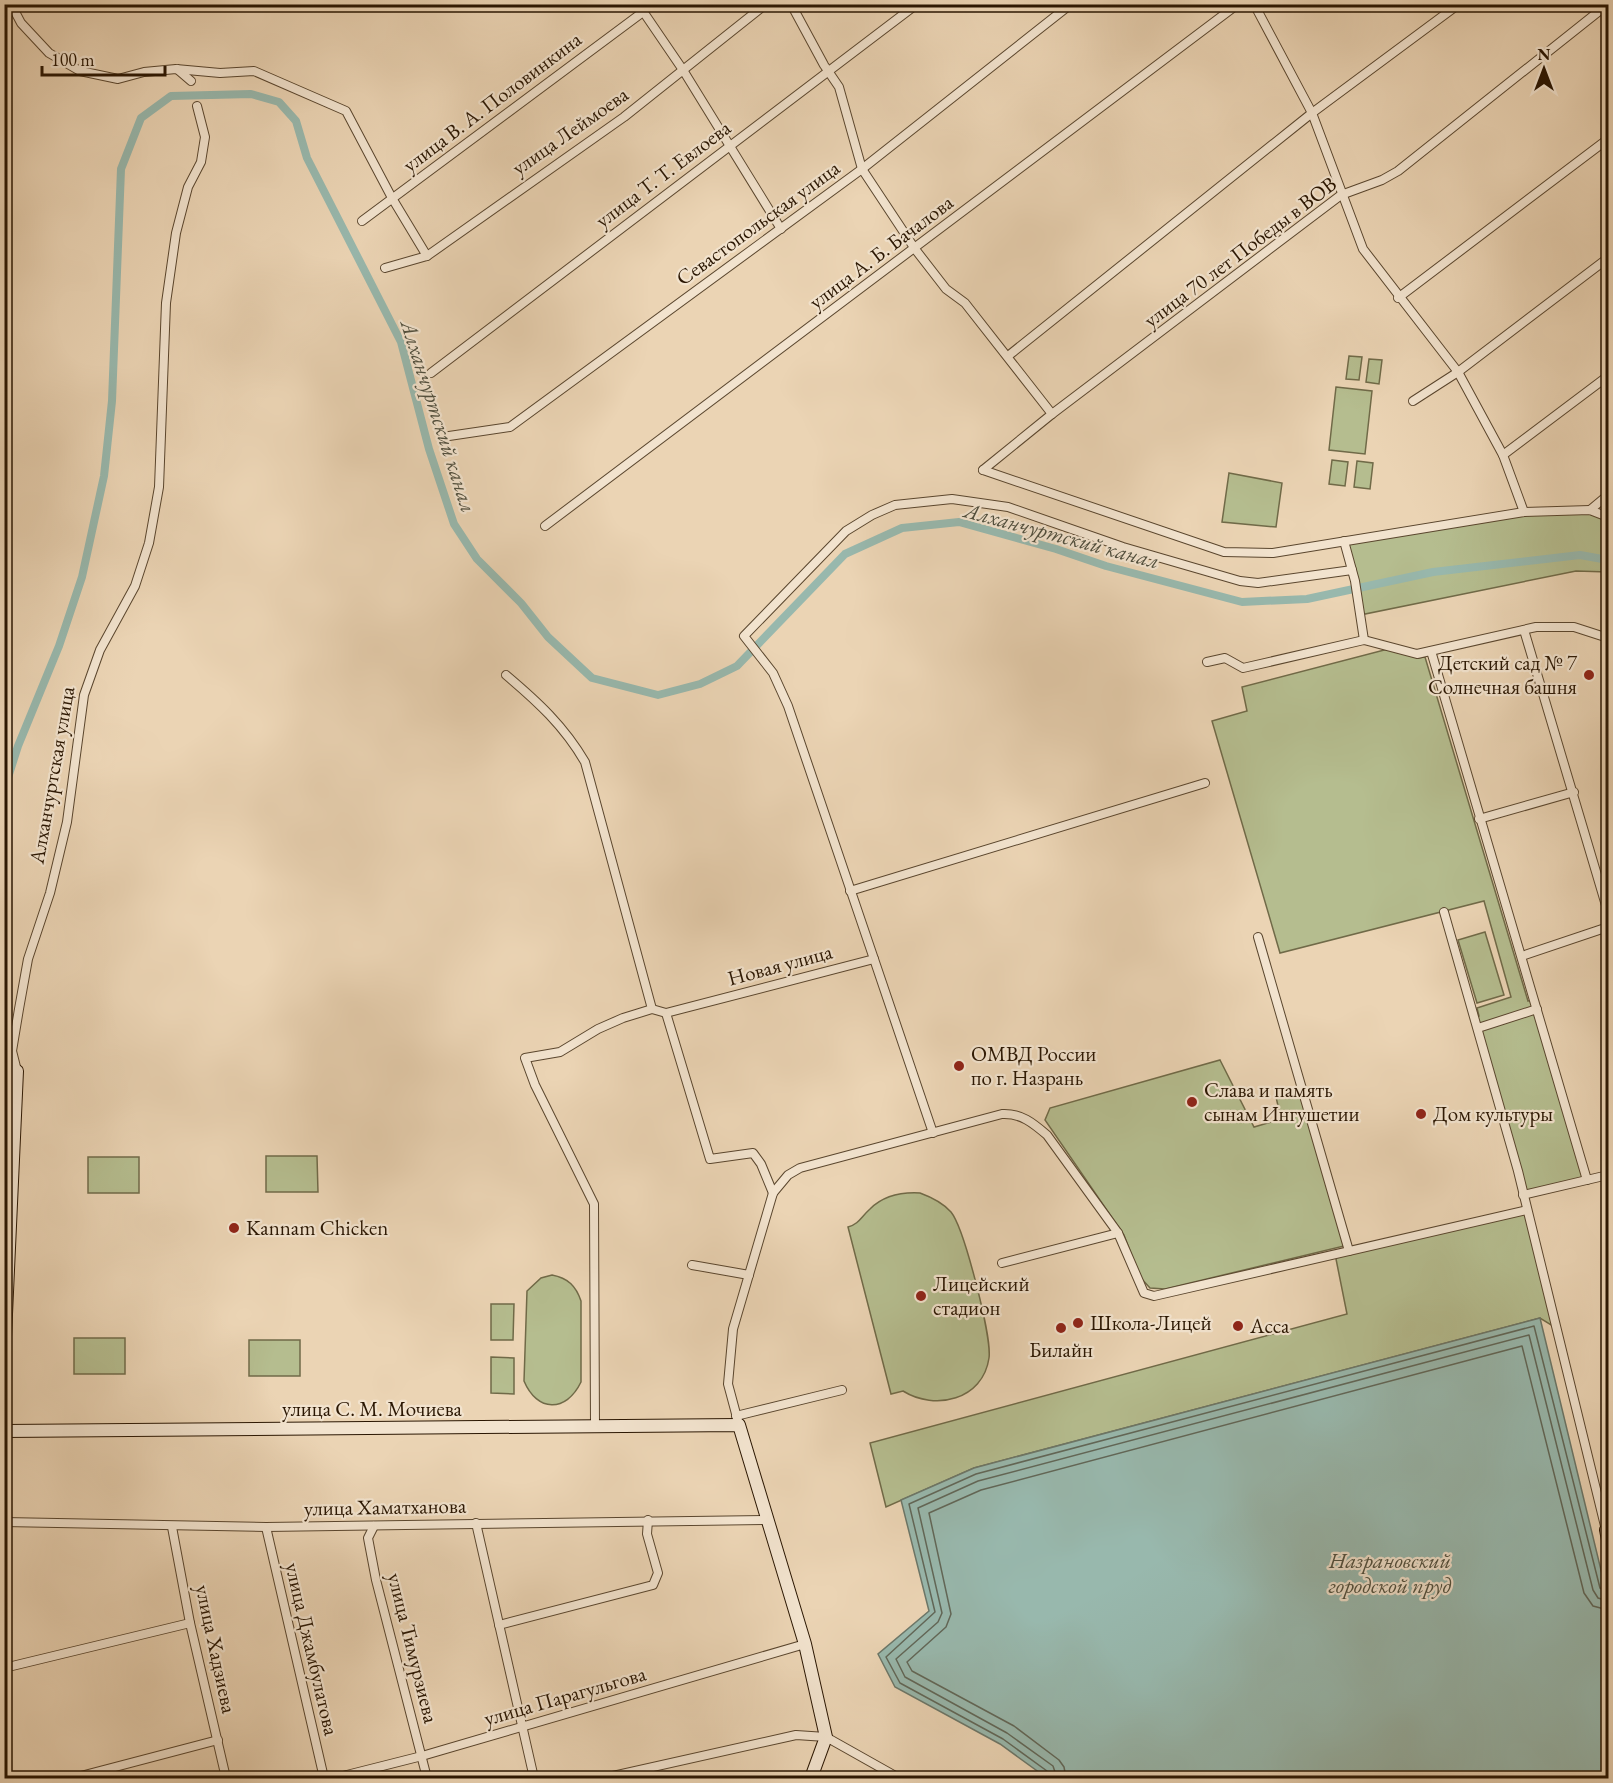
<svg xmlns="http://www.w3.org/2000/svg" width="1613" height="1783" font-family="'EB Garamond',serif">
<style>
.green{fill:#b5bd8f;stroke:#706a48;stroke-width:1.5}
.water{fill:#98b8ad;stroke:#6c7769;stroke-width:1.5}
.lines{fill:none;stroke-linecap:round;stroke-linejoin:round}
.shore{stroke:#616758;stroke-width:1.5}
.canal{stroke:#98b8ad;stroke-width:8}
.street-casing{stroke:#5a462e;stroke-width:10}
.secondary-casing{stroke:#2a1602;stroke-width:14}
.street{stroke:#f2e3ce;stroke-width:8}
.secondary{stroke:#f2e3ce;stroke-width:12}
.poi-dot{fill:#8f2418;stroke:#f2e3ce;stroke-width:2}
.labels{text-anchor:middle;stroke-width:4.5;stroke-linejoin:round;paint-order:stroke}
.street-label{font-size:21px;fill:#2a1602;stroke:#f2e3ce}
.poi-label{font-size:21px;fill:#2a1602;stroke:#f2e3ce;text-anchor:start}
.water-label{font-size:22px;font-style:italic;fill:#504f3e;stroke:#f2e3ce}
</style>
<rect width="100%" height="100%" fill="#ebd4b4"/>
<filter id="stains"><feTurbulence type="fractalNoise" baseFrequency=".00333" numOctaves="4"/><feColorMatrix values="0 0 0 0 .2 0 0 0 0 .09 0 0 0 0 .02 0 0 0 .5 -.17"/></filter>
<radialGradient id="worn" r=".72"><stop offset=".6" stop-color="#630" stop-opacity="0"/><stop offset="1" stop-color="#630" stop-opacity=".3"/></radialGradient>
<g class="green">
<polygon points="1349,356 1362,357 1359,380 1346,379"/>
<polygon points="1369,359 1382,360 1379,384 1366,382"/>
<polygon points="1336,387 1372,391 1365,454 1329,450"/>
<polygon points="1332,460 1348,462 1345,486 1329,484"/>
<polygon points="1357,461 1373,463 1370,489 1354,487"/>
<polygon points="1229,473 1282,483 1276,527 1222,522"/>
<polygon points="1590,510 1608,517 1608,572 1576,571 1360,615 1344,541 1524,512"/>
<polygon points="1388,649 1418,658 1425,657 1528,1001 1534,999 1587,1180 1523,1195 1475,1018 1479,1016 1477,1008 1511,997 1484,901 1280,953 1212,721 1247,711 1242,687"/>
<polygon points="1485,932 1504,995 1477,1003 1458,940"/>
<polygon points="1220,1060 1254,1127 1281,1119 1276,1097 1300,1089 1344,1246 1165,1289 1150,1288 1140,1277 1124,1235 1045,1120 1050,1108"/>
<polygon points="266,1156 317,1156 318,1192 266,1192"/>
<rect x="88" y="1157" width="51" height="36"/>
<path d="M920 1193C931 1197 943 1203 951 1212 964 1228 992 1337 989 1358 983 1400 935 1411 903 1391L891 1394 848 1227C859 1224 861 1217 870 1209 883 1196 902 1192 920 1193Z"/>
<polygon points="1527,1210 1556,1328 1540,1318 974,1468 886,1507 870,1443 1347,1314 1335,1254"/>
<path d="M552 1275C568 1278 576 1286 581 1301V1382C566 1413 537 1412 524 1381L527 1291 541 1278Z"/>
<polygon points="491,1304 514,1304 513,1340 491,1340"/>
<rect x="74" y="1338" width="51" height="36"/>
<rect x="249" y="1340" width="51" height="36"/>
<polygon points="491,1357 514,1358 514,1394 491,1393"/>
</g>
<polygon class="water" points="1540,1318 1608,1599 1608,1775 1602,1778 1047,1778 1000,1744 895,1687 878,1654 929,1611 901,1500 974,1468"/>
<g class="lines">
<g class="shore">
<polyline points="1050,1778 1047,1771 1003,1739 900,1683 886,1657 935,1612 909,1504 976,1474 1534,1326 1600,1588 1608,1593"/>
<polyline points="1057,1778 1053,1766 1007,1733 905,1677 896,1659 938,1622 942,1613 918,1508 978,1481 1529,1335 1593,1590 1598,1598 1608,1601"/>
<polyline points="1066,1778 1064,1767 1059,1760 1014,1726 912,1671 907,1662 946,1627 951,1614 929,1513 981,1490 1522,1346 1584,1593 1593,1606 1608,1610"/>
</g>
<polyline class="canal" points="4,790 18,746 59,646 82,577 104,476 112,401 121,169 141,118 171,96 251,94 279,102 296,121 307,158 401,342 429,449 454,524 477,559 521,603 548,637 592,678 658,695 700,684 737,666 845,554 902,528 959,522 1056,549 1106,566 1242,602 1307,599 1433,572 1580,555 1608,560"/>
<defs>
<g id="street">
<polyline points="11,4 21,23 49,53 80,71 118,79 144,72 176,69 220,73 254,71 346,111 392,198 427,256"/>
<polyline points="638,4 683,70 781,229"/>
<polyline points="791,4 824,65 839,87 862,169 915,249 946,289 965,303 1052,414"/>
<polyline points="1254,4 1312,113 1363,249 1458,372 1503,455 1524,512"/>
<polyline points="177,69 191,81"/>
<polyline points="362,221 643,12"/>
<polyline points="385,268 427,256 624,117 766,4"/>
<polyline points="1398,298 1608,139"/>
<polyline points="1008,356 1312,113 1459,4"/>
<polyline points="431,373 917,4"/>
<polyline points="1413,401 1458,372 1608,258"/>
<polyline points="449,436 510,427 862,169 1071,4"/>
<polyline points="1503,455 1608,376"/>
<polyline points="983,470 1052,414 1341,195 1382,180 1398,171 1608,4"/>
<polyline points="983,470 1224,552 1273,553 1524,512 1590,510 1608,517"/>
<polyline points="1590,510 1608,495"/>
<polyline points="545,526 1238,4"/>
<polyline points="1344,541 1355,581 1364,640"/>
<polyline points="1524,630 1608,912"/>
<polyline points="1431,651 1587,1180"/>
<polyline points="1207,662 1225,658 1243,668 1364,640 1417,654 1536,627 1574,627 1608,638"/>
<path d="M506 675C538 702 564 726 585 762L652 1009"/>
<polyline points="1479,819 1574,792"/>
<polyline points="850,891 1205,783"/>
<polyline points="1444,912 1518,1171 1606,1530 1608,1529"/>
<polyline points="1258,937 1349,1251"/>
<polyline points="1522,956 1608,927"/>
<polyline points="874,959 788,706 773,673 744,636 846,531 872,515 895,505 952,499 1008,507 1123,547 1240,581 1258,583 1352,570"/>
<polyline points="666,1013 710,1159 753,1153 761,1164 773,1193"/>
<polyline points="1478,1028 1537,1009"/>
<polyline points="17,1071 12,1051 19,1009 28,959 50,893 67,822 84,695 100,650 135,586 149,543 159,487 166,303 176,233 188,187 201,162 205,137 197,106"/>
<polyline points="1523,1195 1608,1175"/>
<polyline points="1002,1263 1118,1233"/>
<polyline points="692,1265 749,1275"/>
<polyline points="736,1416 842,1390"/>
<path d="M739 1425 728 1384 733 1329 773 1193 788 1175 800 1168 1002 1114C1021 1113 1033 1123 1047 1135L1118 1233 1144 1293 1154 1296 1527 1210"/>
<polyline points="595,1426 594,1204 535,1085 525,1058 560,1052 598,1029 623,1018 652,1009 666,1013 874,959 933,1133"/>
<polyline points="4,1522 266,1527 766,1520"/>
<polyline points="476,1523 534,1778"/>
<polyline points="374,1526 368,1538 376,1580 427,1778"/>
<polyline points="172,1527 190,1623 226,1778"/>
<polyline points="266,1527 324,1778"/>
<polyline points="499,1625 653,1585 658,1573 647,1534 648,1520"/>
<polyline points="4,1668 190,1623"/>
<polyline points="73,1778 218,1740"/>
<polyline points="335,1778 422,1756 805,1644"/>
<polyline points="604,1778 796,1735 826,1737 899,1778"/>
</g>
<g id="secondary">
<polyline points="4,1358 17,1071"/>
<polyline points="4,1431 739,1425 805,1644 826,1737 811,1778"/>
<polyline points="1606,1530 1608,1540"/>
</g>
</defs>
<use href="#street" class="street-casing"/>
<use href="#secondary" class="secondary-casing"/>
<use href="#street" class="street"/>
<use href="#secondary" class="secondary"/>
</g>
<g class="poi-dot">
<circle cx="1589" cy="675" r="6"/>
<circle cx="959" cy="1066" r="6"/>
<circle cx="1192" cy="1102" r="6"/>
<circle cx="1421" cy="1114" r="6"/>
<circle cx="234" cy="1228" r="6"/>
<circle cx="921" cy="1296" r="6"/>
<circle cx="1078" cy="1323" r="6"/>
<circle cx="1238" cy="1326" r="6"/>
<circle cx="1061" cy="1328" r="6"/>
</g>
<g class="labels">
<g class="street-label">
<text transform="translate(492 102) rotate(-37)" y="7">улица В. А. Половинкина</text>
<text transform="translate(570 131) rotate(-35)" y="7">улица Леймоева</text>
<text transform="translate(663 174) rotate(-37)" y="7">улица Т. Т. Евлоева</text>
<text transform="translate(758 223) rotate(-36)" y="7">Севастопольская улица</text>
<text transform="translate(881 252) rotate(-37)" y="7">улица А. Б. Бачалова</text>
<text transform="translate(1240 252) rotate(-37)" y="7">улица 70 лет Победы в ВОВ</text>
<text transform="translate(52 775) rotate(-80)" y="7">Алханчуртская улица</text>
<text transform="translate(780 965) rotate(-15)" y="7">Новая улица</text>
<text x="372" y="1416">улица С. М. Мочиева</text>
<text transform="translate(385 1507) rotate(-1)" y="7">улица Хаматханова</text>
<text transform="translate(413 1648) rotate(76)" y="7">улица Тимурзиева</text>
<text transform="translate(216 1649) rotate(78)" y="7">улица Хадзиева</text>
<text transform="translate(312 1649) rotate(77)" y="7">улица Джамбулатова</text>
<text transform="translate(565 1696) rotate(-16)" y="7">улица Парагульгова</text>
</g>
<g class="poi-label">
<text x="1577" y="670" text-anchor="end">Детский сад № 7<tspan x="1577" dy="24">Солнечная башня</tspan></text>
<text x="971" y="1061">ОМВД России<tspan x="971" dy="24">по г. Назрань</tspan></text>
<text x="1204" y="1097">Слава и память<tspan x="1204" dy="24">сынам Ингушетии</tspan></text>
<text x="1433" y="1121">Дом культуры</text>
<text x="246" y="1235">Kannam Chicken</text>
<text x="933" y="1291">Лицейский<tspan x="933" dy="24">стадион</tspan></text>
<text x="1090" y="1330">Школа-Лицей</text>
<text x="1250" y="1333">Асса</text>
<text x="1061" y="1357" text-anchor="middle">Билайн</text>
</g>
<g class="water-label">
<text transform="translate(439 416) rotate(72)" y="8">Алханчуртский канал</text>
<text transform="translate(1062 535) rotate(15)" y="8">Алханчуртский канал</text>
<text x="1390" y="1568">Назрановский<tspan x="1390" dy="25">городской пруд</tspan></text>
</g>
</g>
<rect width="1613" height="1783" fill="none" stroke="#ebd4b4" stroke-width="24"/>
<rect x="6" y="6" width="1601" height="1771" fill="none" stroke="#2a1602" stroke-width="3"/>
<rect x="12" y="12" width="1589" height="1759" fill="none" stroke="#2a1602" stroke-width="1.5"/>
<g transform="translate(1544 69)" stroke="#f2e3ce" stroke-width="4.5" paint-order="stroke">
<path d="M0-4.5L10 22L0 15L-10 22Z" fill="#2a1602"/>
<text y="-9" font-size="16" font-weight="bold" text-anchor="middle" fill="#2a1602">N</text>
</g>
<path d="M42 66v9h123v-9" fill="none" stroke="#2a1602" stroke-width="3"/>
<text x="51" y="66" font-size="18" fill="#2a1602" stroke="#f2e3ce" stroke-width="4.5" paint-order="stroke">100 m</text>
<rect width="100%" height="100%" filter="url(#stains)"/>
<rect width="100%" height="100%" fill="url(#worn)"/>
</svg>
